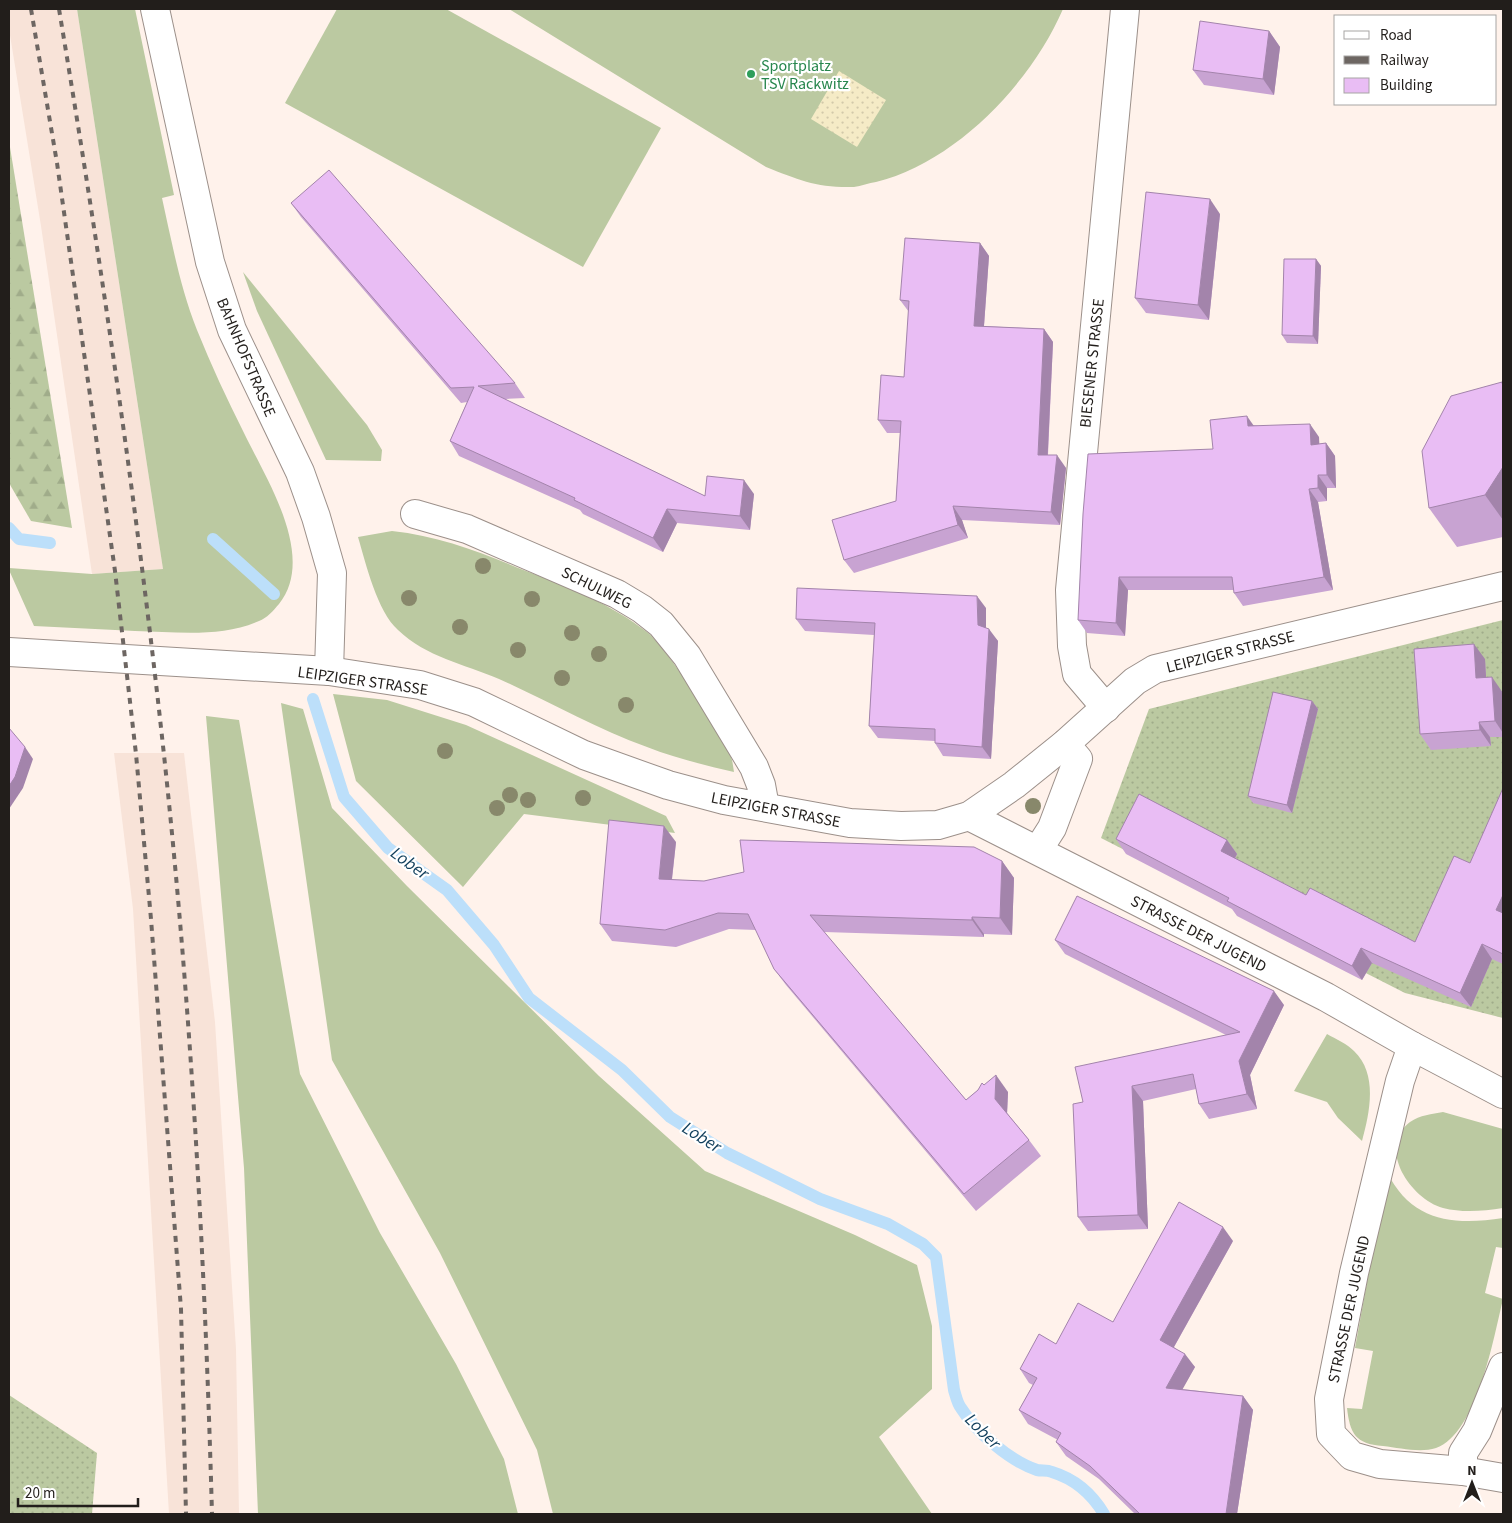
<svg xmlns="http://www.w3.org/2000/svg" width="1512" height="1523" font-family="'Source Sans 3',sans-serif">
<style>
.built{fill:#f8e3d8}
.grass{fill:#bbc9a1}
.forest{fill:url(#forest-firs)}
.sand{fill:url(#sand-dots)}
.garden{fill:url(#garden-dots)}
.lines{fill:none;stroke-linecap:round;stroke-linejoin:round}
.stream{stroke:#bcdffa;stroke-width:12}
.minor-casing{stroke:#9c908a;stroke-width:30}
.minor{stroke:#fff;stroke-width:28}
.rail{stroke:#6d6662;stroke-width:4;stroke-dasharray:6 6;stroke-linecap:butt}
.tree{fill:#88886b}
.wall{fill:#c8a3d2}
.shaded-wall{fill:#a384ab}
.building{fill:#e9bdf4;stroke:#a384ab}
.leisure-dot{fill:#2e9e5b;stroke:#fff;stroke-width:2}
.labels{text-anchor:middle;stroke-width:4.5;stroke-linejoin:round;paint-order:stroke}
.leisure-label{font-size:16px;fill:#27864d;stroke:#fff;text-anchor:start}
.street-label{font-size:16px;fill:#221e1b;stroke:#fff}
.water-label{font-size:18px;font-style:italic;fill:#113f5c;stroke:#fff}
</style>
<defs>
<pattern id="forest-firs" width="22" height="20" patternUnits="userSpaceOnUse" patternTransform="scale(1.25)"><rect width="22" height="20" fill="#bbc9a1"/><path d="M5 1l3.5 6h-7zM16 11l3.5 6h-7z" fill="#a0ac8a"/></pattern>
<pattern id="sand-dots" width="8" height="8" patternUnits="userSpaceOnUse" patternTransform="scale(1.25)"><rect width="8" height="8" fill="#f5ebc6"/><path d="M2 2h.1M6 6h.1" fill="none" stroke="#d2c9aa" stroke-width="1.8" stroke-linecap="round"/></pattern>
<pattern id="garden-dots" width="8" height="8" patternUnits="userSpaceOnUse" patternTransform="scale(1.25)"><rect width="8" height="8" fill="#bbc9a1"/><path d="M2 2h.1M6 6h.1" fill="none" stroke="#a0ac8a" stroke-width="1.8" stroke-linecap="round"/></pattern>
</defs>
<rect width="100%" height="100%" fill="#fff2eb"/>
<g class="built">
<polygon points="9,9 77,9 163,569 92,574 41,226 9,29"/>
<polygon points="114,753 184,753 215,1022 236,1349 239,1514 169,1514 133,909"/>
</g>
<g class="grass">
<path d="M77 9H135L174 195 162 198C172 243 180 287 197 330 211 365 227 399 244 433 266 479 317 556 279 604 273 611 267 618 259 621 221 638 176 632 135 631 102 629 68 628 34 626L9 570V568L92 574 163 569Z"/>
<polygon points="337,9 446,9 661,128 583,267 285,103"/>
<path d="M509 9H1063C1031 83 956 162 876 182 869 183 861 186 854 187 817 188 799 180 766 167Z"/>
<polygon points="243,272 367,425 382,450 381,461 326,460 257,311"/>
<path d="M392 531C440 536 482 553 526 571 568 587 611 604 647 632 666 647 723 733 731 757 733 762 733 767 734 772 704 765 675 758 647 747 596 729 548 701 499 679 464 664 426 657 398 630 377 611 366 564 358 537Z"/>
<polygon points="333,694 387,700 466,725 666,816 675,833 524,814 463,887 356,781"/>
<polygon points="281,703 303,709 332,808 407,886 599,1076 705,1171 855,1235 917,1265 932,1326 932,1389 879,1437 932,1514 553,1514 537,1450 440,1253 332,1060"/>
<polygon points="206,716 239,720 300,1074 380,1233 456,1364 504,1459 518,1514 258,1514 244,1168"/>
<path d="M1327 1034C1336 1039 1347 1044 1354 1051 1378 1074 1370 1112 1362 1141L1338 1118 1327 1102 1294 1091Z"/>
<path d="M1443 1112 1503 1129V1208C1483 1211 1463 1213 1443 1208 1411 1199 1376 1148 1410 1122 1420 1115 1432 1114 1443 1112Z"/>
<path d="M1387 1172C1411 1221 1453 1226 1503 1218V1248L1496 1247 1485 1293 1503 1299C1494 1336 1477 1434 1436 1448 1420 1453 1400 1448 1383 1446 1355 1444 1350 1433 1347 1408L1362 1409 1373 1351 1355 1348Z"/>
</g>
<polygon class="forest" points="9,141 72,528 31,521 9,483"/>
<polygon class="sand" points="839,71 886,100 857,147 811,119"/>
<g class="garden">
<polygon points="1503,620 1503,1018 1405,993 1101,838 1149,709"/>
<polygon points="9,1395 97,1453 92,1514 9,1514"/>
</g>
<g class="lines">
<g class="stream">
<polyline points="9,528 19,539 50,543"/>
<polyline points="213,539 274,594"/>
<path d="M313 699 344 797 388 848 447 890 494 945 529 998 622 1070 670 1117 727 1153 820 1199 888 1224 923 1244 936 1257 954 1390C956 1396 957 1403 961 1408 976 1432 1010 1461 1037 1470 1042 1471 1047 1470 1052 1472 1075 1479 1092 1494 1104 1514"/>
</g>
<defs>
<g id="minor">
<polyline points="155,9 210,262 232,330 300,472 316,517 332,573 329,671"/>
<polyline points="415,514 467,529 617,594 642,609 661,624 687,656 754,767 761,785 765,807"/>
<polyline points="9,652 329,671 420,685 474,702 584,755 668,785 724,800 850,823 901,826 938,825 969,816 1014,785 1065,744 1135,681 1155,669 1503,586"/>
<polyline points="1106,708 1077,674 1072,646 1070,590 1125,9"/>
<polyline points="969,816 1326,997 1412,1046 1400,1081 1354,1273 1329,1399 1331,1434 1352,1456 1380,1464 1463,1471 1503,1478"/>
<polyline points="1038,850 1052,828 1078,759 1065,744"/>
<polyline points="1412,1046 1503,1094"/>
<polyline points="1463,1471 1463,1453 1477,1431 1503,1367"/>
</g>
</defs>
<use href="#minor" class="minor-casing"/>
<use href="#minor" class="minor"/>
<g class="rail">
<polyline points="31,9 57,163 115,571 136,754 151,919 181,1309 186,1514"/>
<path d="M59 9C100 256 137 505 164 755 191 1007 205 1261 212 1514"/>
</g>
</g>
<g class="tree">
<circle cx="483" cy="566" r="8"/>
<circle cx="409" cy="598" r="8"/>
<circle cx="532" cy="599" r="8"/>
<circle cx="460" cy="627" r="8"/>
<circle cx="572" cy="633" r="8"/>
<circle cx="518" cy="650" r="8"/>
<circle cx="599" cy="654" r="8"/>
<circle cx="562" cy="678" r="8"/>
<circle cx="626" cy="705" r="8"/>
<circle cx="445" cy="751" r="8"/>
<circle cx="510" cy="795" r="8"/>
<circle cx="583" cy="798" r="8"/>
<circle cx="528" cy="800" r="8"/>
<circle cx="1033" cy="806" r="8"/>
<circle cx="497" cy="808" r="8"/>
</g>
<g class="wall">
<polygon points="1269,31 1280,47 1274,95 1204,85 1193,70"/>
<polygon points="291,203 515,383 525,398 505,399 705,496 754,494 750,530 677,523 663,552 583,514 580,510 459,456 450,441 467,402 461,403 301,217"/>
<polygon points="1220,214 1209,320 1146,313 1135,298"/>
<polygon points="980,243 989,256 984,326 1044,329 1053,342 1048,455 1066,468 1060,525 962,520 968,538 854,573 844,560 896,501 900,433 887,433 878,420 904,377 909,312 900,300"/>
<polygon points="1316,259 1321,266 1318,344 1287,343 1282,335"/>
<polygon points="1503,384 1503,537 1457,547 1429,508"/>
<polygon points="1253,425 1319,437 1319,444 1326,443 1335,456 1336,488 1327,488 1327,501 1318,502 1333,590 1243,606 1234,593 1234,590 1128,590 1125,636 1087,633 1078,620 1213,449"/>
<polygon points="986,608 986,628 998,641 991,759 943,756 935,743 935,741 878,738 869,726 874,635 805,631 796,619"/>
<polygon points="1485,659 1486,678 1503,693 1503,737 1490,737 1491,746 1431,750 1420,734"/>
<polygon points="1312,701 1318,709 1292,813 1253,803 1248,796"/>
<polygon points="1503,788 1503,964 1492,959 1471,1007 1372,963 1362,980 1237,916 1232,909 1126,854 1116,839 1227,840 1237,854 1235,859 1306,895 1415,942 1470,863"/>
<polygon points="676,842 672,880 704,881 1002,861 1014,878 1012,935 984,934 984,937 824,932 966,1100 984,1085 1008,1092 1007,1113 1029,1140 1041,1156 976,1211 786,985 774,969 756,930 729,929 676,947 612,941 600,924"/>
<polygon points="1055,940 1284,1005 1250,1075 1257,1109 1209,1119 1199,1104 1196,1089 1143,1101 1148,1229 1088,1231 1078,1217 1083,1102 1226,1035 1065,954"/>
<polygon points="1233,1241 1174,1347 1195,1367 1182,1389 1243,1396 1253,1410 1237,1514 1135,1514 1099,1479 1066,1456 1056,1442 1058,1440 1028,1424 1019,1410 1033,1385 1029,1383 1020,1369 1056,1344 1113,1322"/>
</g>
<g class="shaded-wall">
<polygon points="1269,31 1280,47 1274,95 1263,79"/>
<polygon points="1210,199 1220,214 1209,320 1198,305"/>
<polygon points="980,243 989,256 983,339 974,326"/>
<polygon points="1316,259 1321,266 1318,344 1313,336"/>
<polygon points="1044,329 1053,342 1047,469 1038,455"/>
<polygon points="1247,416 1256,429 1248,426"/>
<polygon points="1310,424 1319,437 1320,458 1311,445"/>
<polygon points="1326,443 1335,456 1336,488 1327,475"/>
<polygon points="1057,455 1066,468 1060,525 1051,512"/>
<polygon points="1503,467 1503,520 1485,495"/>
<polygon points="1318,475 1327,488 1327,501 1318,488"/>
<polygon points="744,480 754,494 750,530 740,516"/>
<polygon points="1309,489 1318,502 1333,590 1324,577"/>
<polygon points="953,506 962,520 968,538 958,525"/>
<polygon points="667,509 677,523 663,552 653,538"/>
<polygon points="1119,577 1128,590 1125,636 1116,623"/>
<polygon points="977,596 986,608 986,637 978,625"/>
<polygon points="989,629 998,641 991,759 982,747"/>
<polygon points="1474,644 1485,659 1487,694 1476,678"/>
<polygon points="1492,677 1503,693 1503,733 1495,721"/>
<polygon points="1312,701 1318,709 1292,813 1287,805"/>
<polygon points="1479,722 1490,737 1491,746 1480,730"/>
<polygon points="25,747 33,759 23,788 9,809 9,786"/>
<polygon points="664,826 676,842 670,895 659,879"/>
<polygon points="1227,840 1237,854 1231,866 1221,851"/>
<polygon points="1002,861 1014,878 1012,935 1000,918"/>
<polygon points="1503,895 1503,920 1496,910"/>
<polygon points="972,917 984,934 984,937 972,920"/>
<polygon points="1482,944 1492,959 1471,1007 1460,993"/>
<polygon points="1361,948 1372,963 1362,980 1352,966"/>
<polygon points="1274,991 1284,1005 1250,1075 1257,1109 1247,1094 1239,1061"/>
<polygon points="996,1075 1008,1092 1007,1115 995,1099"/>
<polygon points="1132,1086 1143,1101 1148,1229 1138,1215"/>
<polygon points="1223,1227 1233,1241 1170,1354 1160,1340"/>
<polygon points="1185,1354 1195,1367 1176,1401 1166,1388"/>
<polygon points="1243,1396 1253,1410 1237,1514 1226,1514"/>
</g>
<g class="building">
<polygon points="1200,21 1269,31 1263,79 1193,70"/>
<polygon points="329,170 515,383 478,386 705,496 707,476 744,480 740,516 667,509 653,538 574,500 575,498 450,441 474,387 451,388 291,203"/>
<polygon points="1146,192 1210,199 1198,305 1135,298"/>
<polygon points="905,238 980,243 974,326 1044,329 1038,455 1057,455 1051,512 953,506 958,525 844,560 832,520 896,501 901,421 878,420 881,375 904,377 909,301 900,300"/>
<polygon points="1284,259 1316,259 1313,336 1282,335"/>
<polygon points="1502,382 1503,387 1503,467 1485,495 1429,508 1422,451 1451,396"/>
<polygon points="1247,416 1248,426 1310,424 1311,445 1326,443 1327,475 1318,475 1318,488 1309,489 1324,577 1234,593 1232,577 1119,577 1116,623 1078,620 1083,514 1088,454 1213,449 1210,420"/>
<polygon points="797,588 977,596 978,625 989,629 982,747 935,743 935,729 869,726 875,623 796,619"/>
<polygon points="1474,644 1476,678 1492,677 1495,721 1479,722 1480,730 1420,734 1414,649"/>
<polygon points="1273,692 1312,701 1287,805 1248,796"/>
<polygon points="9,728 25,747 15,777 9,786"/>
<polygon points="1503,788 1503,895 1496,910 1503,913 1503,954 1482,944 1460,993 1361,948 1352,966 1227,901 1229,898 1116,839 1139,794 1227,840 1221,851 1306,895 1310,888 1415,942 1454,856 1470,863"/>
<polygon points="609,820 664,826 659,879 704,881 744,872 740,840 974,847 1002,861 1000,918 972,917 972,920 810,915 966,1100 978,1090 982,1083 984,1085 996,1075 995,1099 1029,1140 964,1194 774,969 748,914 718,913 665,930 600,924"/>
<polygon points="1077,896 1274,991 1239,1061 1247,1094 1199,1104 1193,1074 1132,1086 1138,1215 1078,1217 1073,1104 1083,1102 1075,1067 1240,1032 1055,940"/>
<polygon points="1179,1202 1223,1227 1160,1340 1185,1354 1166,1388 1243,1396 1226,1514 1140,1514 1090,1466 1056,1442 1061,1433 1019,1410 1037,1378 1020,1369 1039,1334 1056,1344 1078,1303 1113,1322"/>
</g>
<circle class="leisure-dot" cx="751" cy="74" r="5"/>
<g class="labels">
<g class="leisure-label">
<text x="761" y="71">Sportplatz<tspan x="761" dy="18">TSV Rackwitz</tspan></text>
</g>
<g class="street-label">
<text transform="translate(247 357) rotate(67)" y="6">BAHNHOFSTRASSE</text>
<text transform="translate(1091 363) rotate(-84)" y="6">BIESENER STRASSE</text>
<text transform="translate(597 587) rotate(26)" y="6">SCHULWEG</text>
<text transform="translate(1230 651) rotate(-14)" y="6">LEIPZIGER STRASSE</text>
<text transform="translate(363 680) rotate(8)" y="6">LEIPZIGER STRASSE</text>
<text transform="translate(776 809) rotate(11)" y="6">LEIPZIGER STRASSE</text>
<text transform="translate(1199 933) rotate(27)" y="6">STRASSE DER JUGEND</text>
<text transform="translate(1348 1309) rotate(-78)" y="6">STRASSE DER JUGEND</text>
</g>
<g class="water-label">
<text transform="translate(410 863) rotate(36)" y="6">Lober</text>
<text transform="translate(702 1137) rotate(32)" y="6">Lober</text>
<text transform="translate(983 1431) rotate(45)" y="6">Lober</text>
</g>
</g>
<rect width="1512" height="1523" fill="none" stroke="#221e1b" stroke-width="20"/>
<rect x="1334" y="15" width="162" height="90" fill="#ffffff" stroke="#a7a5a4"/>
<rect x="1344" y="31" width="25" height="8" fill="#ffffff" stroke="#a7a5a4"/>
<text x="1380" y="40" font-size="15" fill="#221e1b">Road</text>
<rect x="1344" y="56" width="25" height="8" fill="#6d6662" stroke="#a7a5a4"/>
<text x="1380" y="65" font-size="15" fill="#221e1b">Railway</text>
<rect x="1344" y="78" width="25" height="15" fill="#e9bdf4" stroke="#a7a5a4"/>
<text x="1380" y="90" font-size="15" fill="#221e1b">Building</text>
<g transform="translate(1472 1483)" stroke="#ffffff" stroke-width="4" paint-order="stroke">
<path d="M0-4L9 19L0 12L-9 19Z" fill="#221e1b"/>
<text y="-8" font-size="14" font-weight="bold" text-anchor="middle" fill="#221e1b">N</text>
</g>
<path d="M18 1498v8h120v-8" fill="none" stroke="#221e1b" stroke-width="2.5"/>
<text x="25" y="1498" font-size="15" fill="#221e1b" stroke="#ffffff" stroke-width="4" paint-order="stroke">20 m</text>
</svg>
